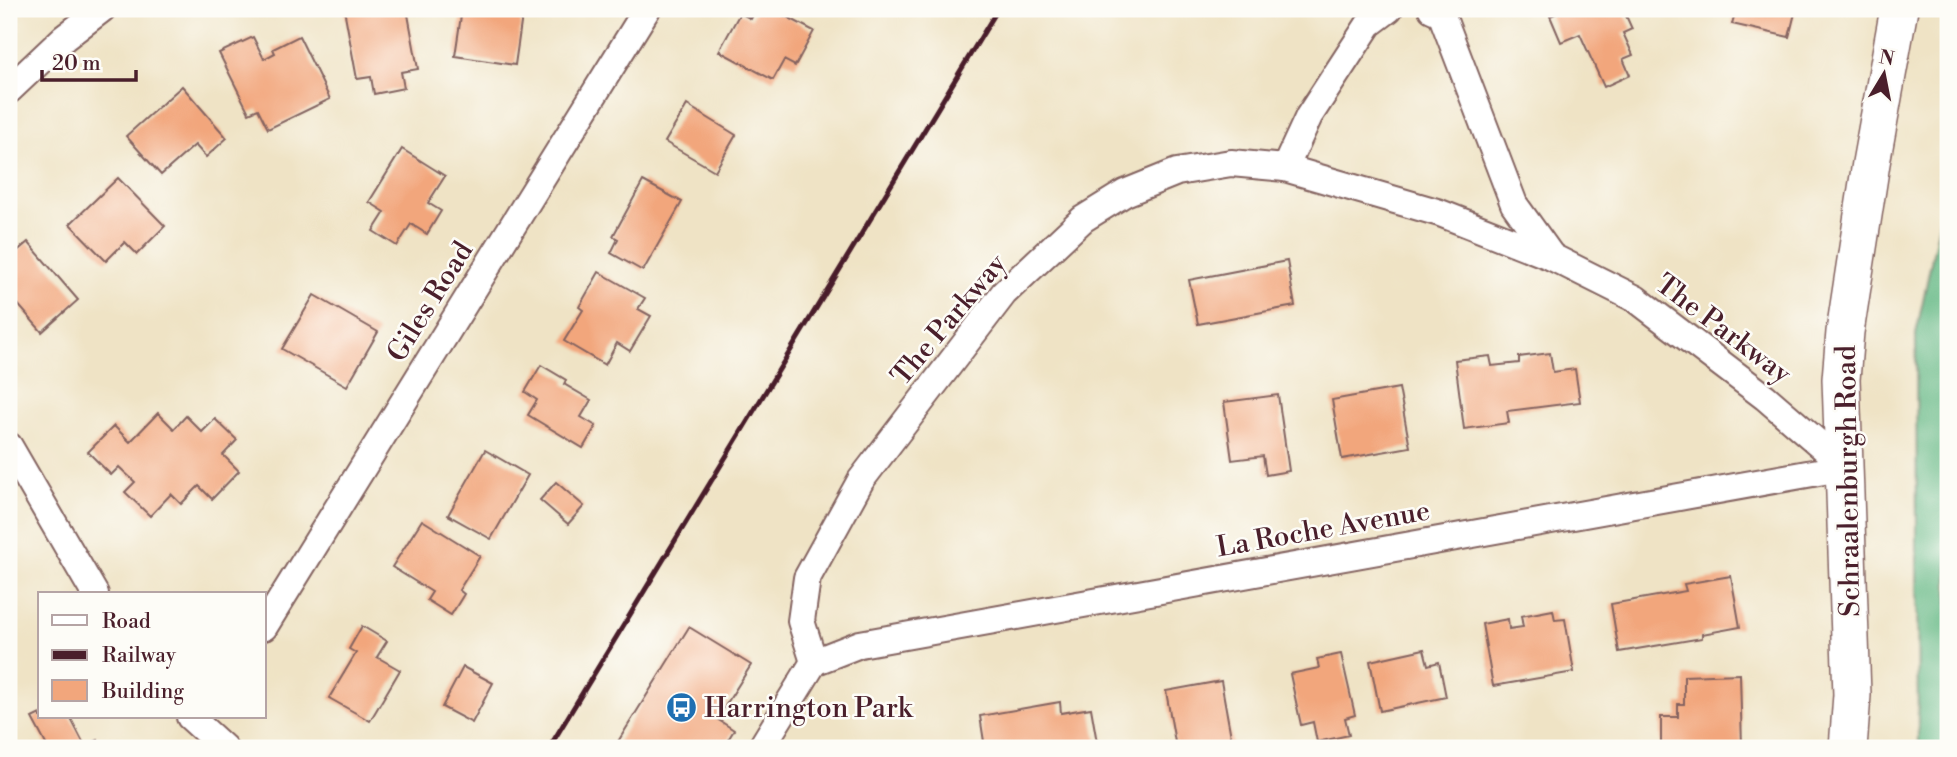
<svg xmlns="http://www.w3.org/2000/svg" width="1957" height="757" font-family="'Libre Bodoni',serif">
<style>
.forest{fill:#68ba87;stroke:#596c59;stroke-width:2}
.building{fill:#f2a67c}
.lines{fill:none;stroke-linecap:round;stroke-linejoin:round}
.minor-casing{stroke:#846461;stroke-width:30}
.secondary-casing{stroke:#846461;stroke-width:40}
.minor{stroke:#fff;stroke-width:26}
.secondary{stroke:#fff;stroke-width:37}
.rail{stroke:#4a1f2b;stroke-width:5}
.labels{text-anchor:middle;stroke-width:5;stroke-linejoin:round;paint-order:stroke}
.street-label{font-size:28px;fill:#4a1f2b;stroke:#fdfcf7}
.poi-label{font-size:28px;fill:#4a1f2b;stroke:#fdfcf7;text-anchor:start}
</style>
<rect width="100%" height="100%" fill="#fdfcf7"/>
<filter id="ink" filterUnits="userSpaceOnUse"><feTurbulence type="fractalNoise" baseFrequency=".0143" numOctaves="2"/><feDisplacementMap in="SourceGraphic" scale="14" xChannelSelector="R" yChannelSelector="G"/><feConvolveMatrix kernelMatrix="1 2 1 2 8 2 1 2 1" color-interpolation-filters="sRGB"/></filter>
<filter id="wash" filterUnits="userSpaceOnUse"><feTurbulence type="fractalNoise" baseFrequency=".00686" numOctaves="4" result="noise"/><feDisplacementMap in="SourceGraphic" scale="28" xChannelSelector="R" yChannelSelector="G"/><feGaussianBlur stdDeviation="1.57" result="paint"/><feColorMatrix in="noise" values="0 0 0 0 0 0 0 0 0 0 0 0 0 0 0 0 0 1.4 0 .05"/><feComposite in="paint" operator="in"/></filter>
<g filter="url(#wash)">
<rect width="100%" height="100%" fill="#efe3c5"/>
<polygon class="forest" points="1948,181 1948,748 1918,748 1916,334"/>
<g id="blocks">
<g class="building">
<polygon points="344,9 407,9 418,69 401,72 404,88 374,94 371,77 357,79"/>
<polygon points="462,9 523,9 515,65 455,56"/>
<polygon points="756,9 772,9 814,31 795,66 784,60 773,80 719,51 740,13 751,19"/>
<polygon points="1567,9 1623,9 1632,29 1623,33 1633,55 1623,59 1630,75 1604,87 1580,34 1561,42 1550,16"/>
<polygon points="1736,9 1796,9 1789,37 1732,24"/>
<polygon points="299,36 330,99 268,129 258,109 249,113 219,53 253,37 264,59 275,53 273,49"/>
<polygon points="182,86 227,138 206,157 195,145 161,175 126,136"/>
<polygon points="687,105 736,135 715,171 665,142"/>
<polygon points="402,149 445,176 428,203 441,211 427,234 411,224 397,246 373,231 385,212 369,202"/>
<polygon points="118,178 165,226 137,254 125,242 106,261 70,224"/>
<polygon points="643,181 682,202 643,271 611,253 618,239 613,236"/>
<polygon points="28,242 78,300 42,332 9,294 9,258"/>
<polygon points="1287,261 1295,306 1198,324 1189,280"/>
<polygon points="599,272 645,298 638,309 651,316 630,351 617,343 605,365 564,341 583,310 579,307"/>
<polygon points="314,295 378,332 347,386 282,349"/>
<polygon points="1550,353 1553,372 1575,369 1580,402 1507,411 1509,423 1464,429 1455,360 1490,356 1492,366 1519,363 1519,357"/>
<polygon points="541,365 566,380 564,384 591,400 581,417 596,426 583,448 528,415 537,400 525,392"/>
<polygon points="1399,388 1410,447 1342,459 1332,400"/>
<polygon points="1278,395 1289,471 1266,475 1263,456 1232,460 1224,402"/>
<polygon points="158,413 174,429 186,416 202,432 215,419 237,440 223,455 239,471 212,499 199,486 181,504 171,494 150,516 125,492 135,482 119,467 111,475 88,452 114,426 130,442"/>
<polygon points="485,450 528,475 491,539 448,515"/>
<polygon points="556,482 584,506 568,524 540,500"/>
<polygon points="422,520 480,556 459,590 464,594 451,615 427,600 432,592 392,567"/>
<polygon points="1731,576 1740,627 1702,634 1702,638 1619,652 1611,604 1686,591 1684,584"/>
<polygon points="1553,610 1555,620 1565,619 1574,672 1493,686 1482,624 1508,619 1509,629 1523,627 1521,616"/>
<polygon points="362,626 387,641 377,657 400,670 370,721 329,698 356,653 349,649"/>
<polygon points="689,627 751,665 717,719 734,730 723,748 716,748 704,741 699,748 614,748"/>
<polygon points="1424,649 1428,665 1439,662 1446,697 1380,711 1370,661"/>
<polygon points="1341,654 1355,715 1345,718 1349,735 1317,742 1313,722 1301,725 1290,674 1319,668 1317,659"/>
<polygon points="463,667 493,683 472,723 442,707"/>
<polygon points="1740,674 1742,748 1683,748 1683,744 1661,745 1661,717 1678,717 1678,704 1684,704 1684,676"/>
<polygon points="1221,681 1233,748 1176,748 1166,691"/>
<polygon points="1060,702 1061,713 1091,708 1098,748 985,748 980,716"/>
<polygon points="40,714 40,717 70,717 85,746 98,740 102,748 48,748 32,718"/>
</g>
</g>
</g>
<g filter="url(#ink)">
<use href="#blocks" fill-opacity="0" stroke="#846461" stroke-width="2"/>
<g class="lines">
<defs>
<g id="minor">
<polyline points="1432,9 1441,13 1514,204 1552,257"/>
<polyline points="9,90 64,38 102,9"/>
<polyline points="1285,168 1309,116 1369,24 1389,9"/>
<polyline points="9,446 95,594"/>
<polyline points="264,627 647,9"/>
<polyline points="814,662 801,621 807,578 861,480 1004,293 1083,219 1125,193 1177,172 1231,163 1285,168 1440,213 1552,257 1636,299 1765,397 1846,467"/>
<polyline points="814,662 860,644 1846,467"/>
<polyline points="190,717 224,748"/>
<polyline points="761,748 814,662"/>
</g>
<polyline id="secondary" points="1848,748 1852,695 1841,379 1845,332 1871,163 1899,9"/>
</defs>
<use href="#minor" class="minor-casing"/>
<use href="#secondary" class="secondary-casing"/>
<use href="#minor" class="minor"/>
<use href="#secondary" class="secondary"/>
<polyline class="rail" points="549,748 998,9"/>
</g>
</g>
<defs>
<symbol id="bus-disc" viewBox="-11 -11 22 22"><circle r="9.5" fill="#1f6fb2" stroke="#fdfcf7"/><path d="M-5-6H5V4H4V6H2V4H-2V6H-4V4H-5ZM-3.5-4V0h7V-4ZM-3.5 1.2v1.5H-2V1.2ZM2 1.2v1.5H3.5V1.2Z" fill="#fff"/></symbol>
</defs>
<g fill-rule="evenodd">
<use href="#bus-disc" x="664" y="690" width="35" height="35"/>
</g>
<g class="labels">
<g class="street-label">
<text transform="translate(429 301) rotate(-58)" y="10">Giles Road</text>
<text transform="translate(948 319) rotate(-50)" y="10">The Parkway</text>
<text transform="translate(1724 328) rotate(37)" y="10">The Parkway</text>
<text transform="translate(1847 481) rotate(-91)" y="10">Schraalenburgh Road</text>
<text transform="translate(1323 528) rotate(-10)" y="10">La Roche Avenue</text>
</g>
<g class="poi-label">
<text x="704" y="717">Harrington Park</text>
</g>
</g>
<rect width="1957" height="757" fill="none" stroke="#fdfcf7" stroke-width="35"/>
<rect x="38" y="592" width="228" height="126" fill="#fdfcf7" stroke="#b5a4a5" stroke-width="2"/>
<rect x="52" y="615" width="35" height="10" fill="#ffffff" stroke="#b5a4a5" stroke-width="2"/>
<text x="102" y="628" font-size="21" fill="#4a1f2b">Road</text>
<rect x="52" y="650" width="35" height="10" fill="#4a1f2b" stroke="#b5a4a5" stroke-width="2"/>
<text x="102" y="662" font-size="21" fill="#4a1f2b">Railway</text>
<rect x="52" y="680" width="35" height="21" fill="#f2a67c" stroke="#b5a4a5" stroke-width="2"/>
<text x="102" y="698" font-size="21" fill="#4a1f2b">Building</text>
<g transform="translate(1884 74) rotate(10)" stroke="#fdfcf7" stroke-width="5" paint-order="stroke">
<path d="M0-5L12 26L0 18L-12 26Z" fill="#4a1f2b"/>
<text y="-10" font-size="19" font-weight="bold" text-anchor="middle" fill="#4a1f2b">N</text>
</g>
<path d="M42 70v10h94v-10" fill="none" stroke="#4a1f2b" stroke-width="3.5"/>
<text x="52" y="70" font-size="21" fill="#4a1f2b" stroke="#fdfcf7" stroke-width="5" paint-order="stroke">20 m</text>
</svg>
